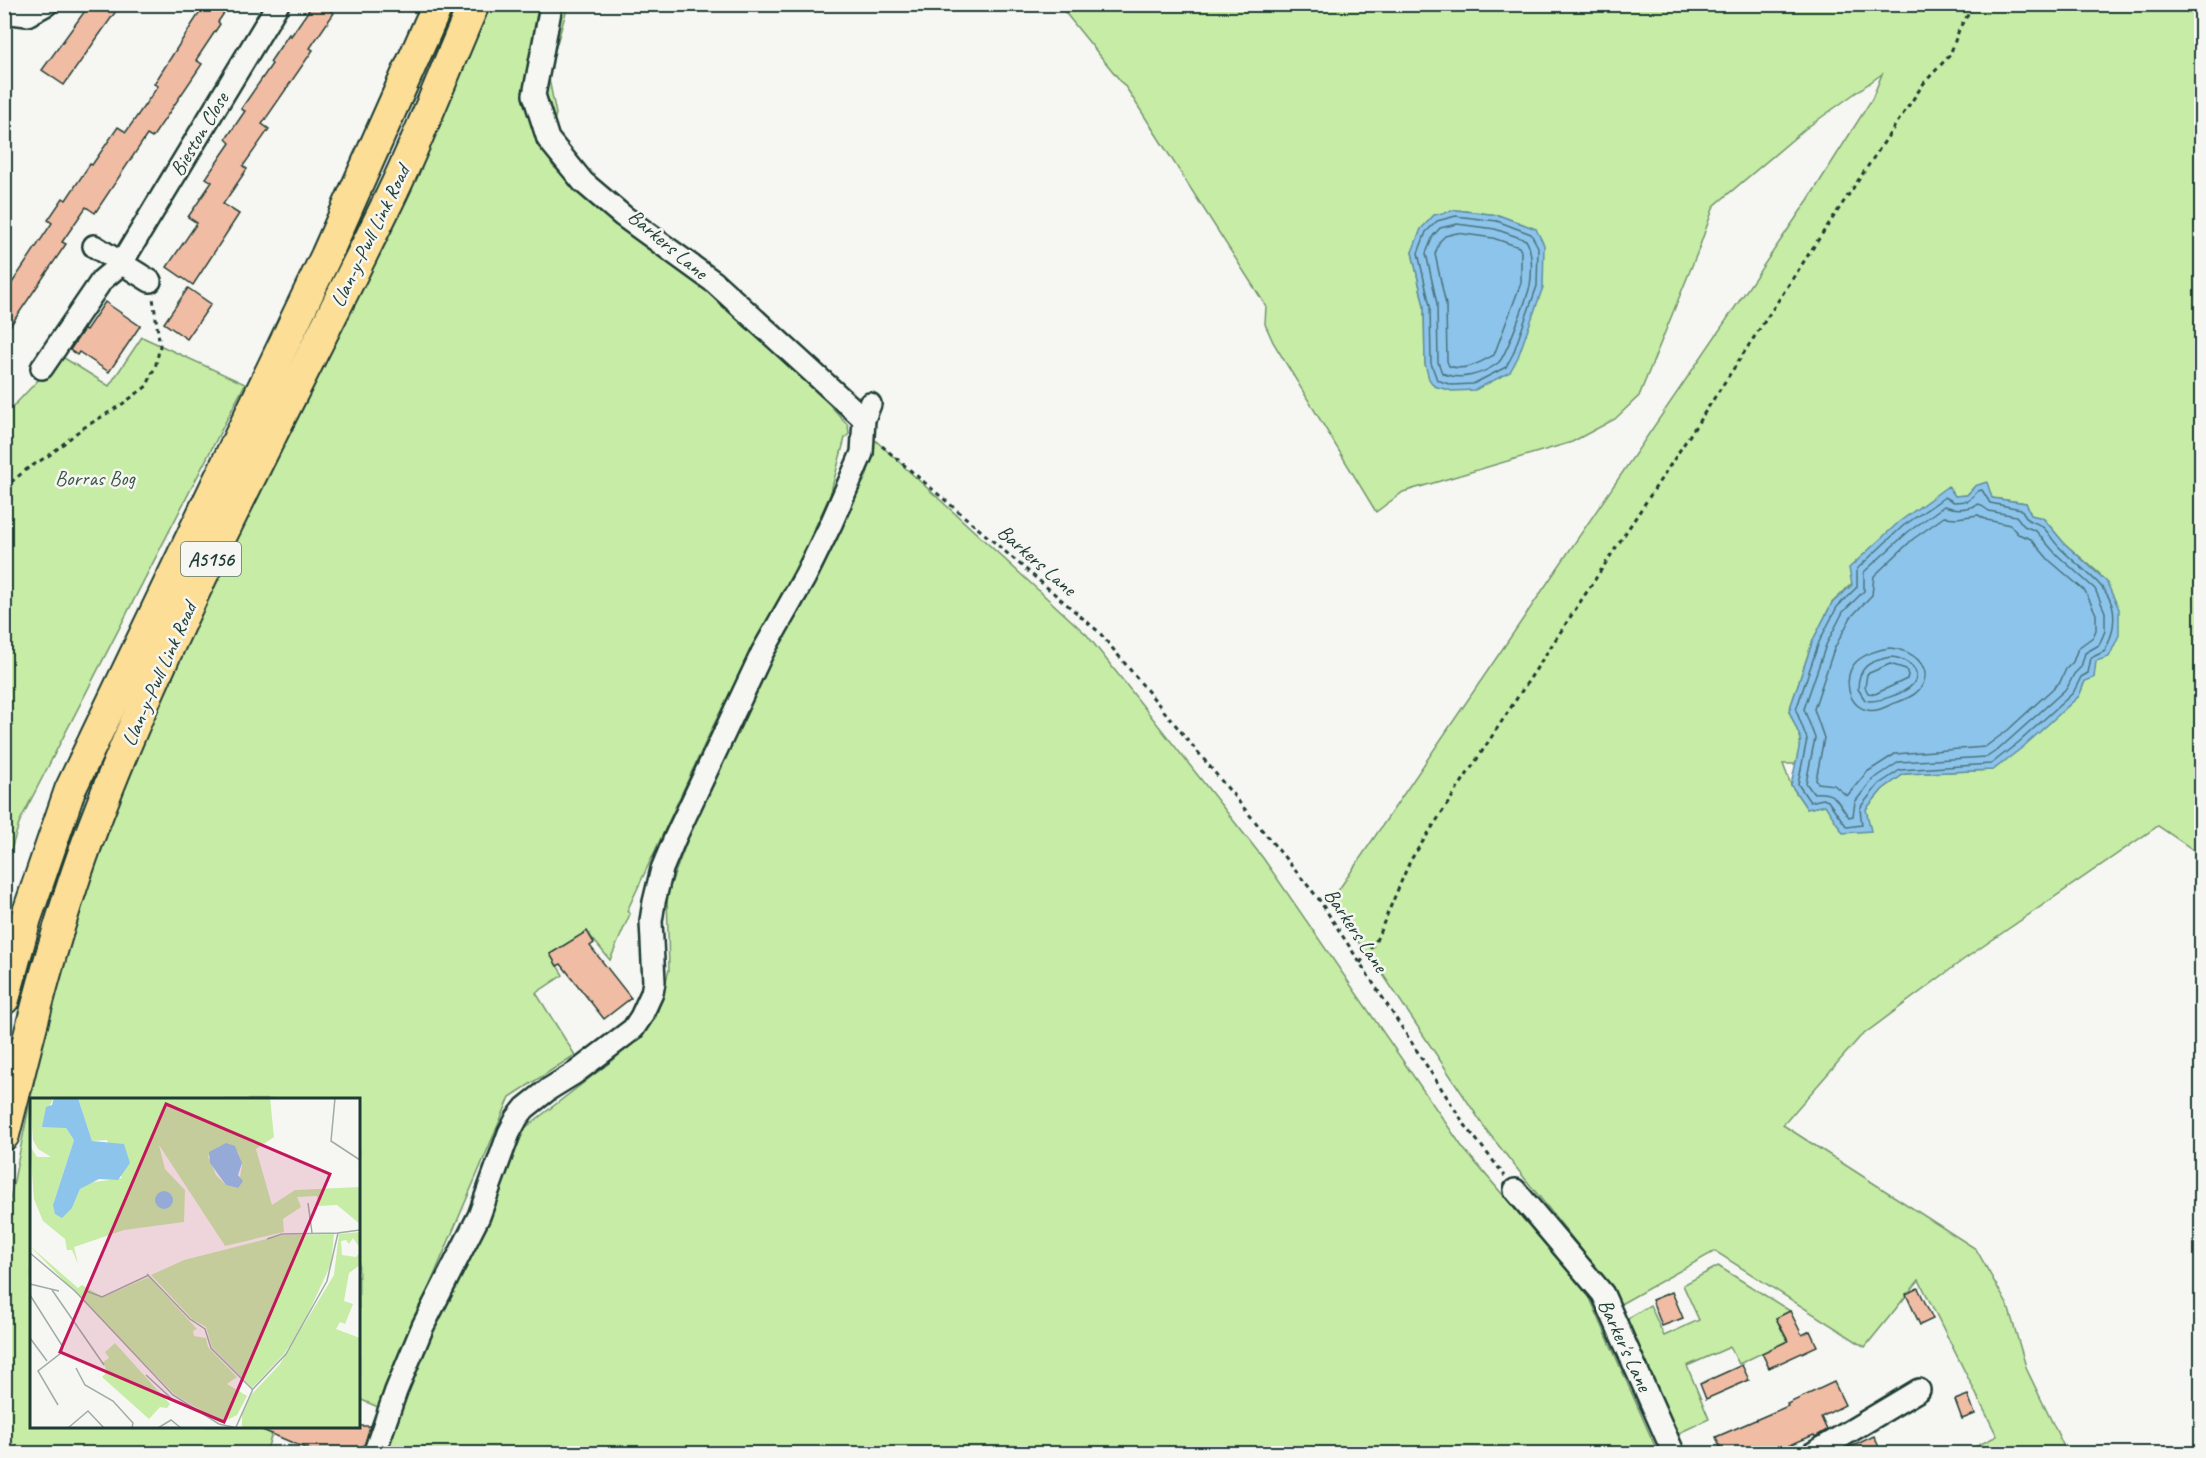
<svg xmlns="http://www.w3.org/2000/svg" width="2206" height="1458" font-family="Caveat,sans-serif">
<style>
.green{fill:#c6eca6;stroke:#72946d;stroke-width:1.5;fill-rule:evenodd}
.water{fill:#8dc4eb;stroke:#618ea2;stroke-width:1.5}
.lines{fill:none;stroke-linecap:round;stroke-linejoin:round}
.shore{stroke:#4b737d;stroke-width:1.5}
.building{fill:#f1bca4;stroke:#1f3d34;stroke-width:1.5}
.minor-casing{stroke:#1f3d34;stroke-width:26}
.highway-casing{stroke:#1f3d34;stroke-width:34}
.path{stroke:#1f3d34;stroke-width:3;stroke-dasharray:4.5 4.5;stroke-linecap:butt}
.minor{stroke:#f6f6f2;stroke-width:21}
.highway{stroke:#fcde96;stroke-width:30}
.labels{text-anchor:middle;stroke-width:5;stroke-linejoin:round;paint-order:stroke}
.shield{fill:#f6f6f2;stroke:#60746d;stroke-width:1.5}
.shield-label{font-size:20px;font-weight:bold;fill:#1f3d34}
.street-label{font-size:21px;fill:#1f3d34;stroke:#f6f6f2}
.park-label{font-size:21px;fill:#385745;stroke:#f6f6f2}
.inset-road{fill:none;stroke:#a0aca6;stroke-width:1.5}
.view{fill:#c2185b;fill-opacity:0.15;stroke:#c2185b;stroke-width:3}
.inset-edge{fill:none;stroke:#1f3d34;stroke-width:3}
</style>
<rect width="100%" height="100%" fill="#f6f6f2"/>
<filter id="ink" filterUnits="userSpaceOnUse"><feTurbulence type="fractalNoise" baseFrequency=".0167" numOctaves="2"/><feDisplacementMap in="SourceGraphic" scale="12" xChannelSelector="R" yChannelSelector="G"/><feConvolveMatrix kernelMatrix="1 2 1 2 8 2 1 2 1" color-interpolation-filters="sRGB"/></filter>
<g filter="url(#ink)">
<g class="green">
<polygon points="483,5 564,5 567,9 548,74 556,114 548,143 552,165 613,222 715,297 829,404 848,425 849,434 845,438 830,495 806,547 714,724 627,911 630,914 610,960 587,932 550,954 563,975 536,993 575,1055 510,1097 378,1407 359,1399 358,1100 32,1100 32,1426 267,1426 272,1433 267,1450 269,1453 5,1454 5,1224 53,989 118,788"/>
<path d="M1059 5H2201V855L2158 826 1963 960 1860 1037 1783 1125 1976 1249 2008 1306 2027 1370 2067 1453H1963L1997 1436 1919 1280 1865 1347 1715 1251 1619 1305 1593 1264 1487 1131 1380 970 1371 961 1331 901 1808 200 1872 99 1882 74 1805 129 1714 206 1698 251 1639 396 1615 419 1572 442 1403 492 1376 512 1273 342 1265 324 1266 306 1127 89ZM1456 210 1498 215 1536 229 1425 364 1424 306 1412 252ZM1975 486 1992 498 2026 503 2031 516 2043 518 2064 543 2100 574 2094 677 2085 681 2079 696 1993 770 1904 774 1883 789 1866 809 1824 805 1807 809 1791 785 1783 764H1797L1801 739 1789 711 1813 640 1832 603 1949 487 1955 496 1967 495Z"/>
<polygon points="142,337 245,384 20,821 5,869 5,415 61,356 109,386"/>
<polygon points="874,439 1087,635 1263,858 1463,1148 1589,1296 1658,1453 383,1454 431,1326 494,1204 525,1128 613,1060 656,1017 669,970 667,894 700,807 727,740 867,475"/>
<polygon points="1718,1266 1790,1311 1776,1318 1787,1341 1739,1364 1730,1347 1687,1366 1709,1419 1677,1434 1670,1433 1624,1325 1630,1317 1650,1305 1664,1336 1699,1320 1683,1285"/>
</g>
<g class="water">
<polygon points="1456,210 1498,215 1536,229 1544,245 1543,287 1518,357 1510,372 1475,390 1452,391 1434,386 1429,379 1425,364 1424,306 1412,252 1421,229 1434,215"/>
<polygon points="1987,482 1992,498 2026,503 2031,515 2043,518 2064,543 2106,581 2119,609 2119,635 2109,657 2096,661 2094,678 2085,681 2079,696 2023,747 1993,770 1904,774 1883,789 1866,809 1871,831 1843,833 1825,805 1807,809 1791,785 1801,739 1789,711 1813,640 1832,603 1852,585 1849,568 1899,522 1948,486 1955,496 1967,495 1975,486"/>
</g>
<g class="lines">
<g class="shore">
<polygon points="1456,216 1497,221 1531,234 1538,247 1537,286 1513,354 1506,367 1473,384 1452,385 1437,380 1431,363 1430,306 1418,253 1426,232 1437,221"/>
<path d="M1457 224 1495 229 1526 240C1533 251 1532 273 1530 286 1527 297 1506 357 1498 363 1482 375 1460 381 1442 373L1438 362 1437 304 1426 253 1433 236 1440 228Z"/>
<path d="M1457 233 1493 238 1519 247 1521 251V283L1494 355C1481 362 1465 372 1449 366L1447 361 1446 305 1435 254 1440 241 1445 236Z"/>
<path d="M1982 490 1990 503 2021 509 2028 520C2049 527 2045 532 2059 547 2092 581 2132 595 2105 651L2091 658 2088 673 2081 677 2073 693 2019 742 1991 764 1900 770 1879 784 1862 805 1860 809 1862 825 1847 827 1828 801 1823 799 1810 802 1798 784 1807 739 1796 710 1819 642 1837 607 1857 587V569L1903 526 1945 497 1954 502 1968 501 1978 491Z"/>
<path d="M1979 504 1989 511 2016 516 2024 526 2036 531 2055 553 2095 589 2105 612V631L2099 645 2085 653 2081 667 2074 674 2067 688 1999 749 1987 757 1899 762 1872 780 1855 802 1853 816 1849 817C1836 801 1837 791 1813 793L1806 783 1815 738 1804 709 1826 645 1843 612 1864 591V572L1908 532 1944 506C1956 510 1967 510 1979 504Z"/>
<polygon points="1978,515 1987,520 2010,525 2018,534 2031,539 2049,560 2085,591 2096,614 2096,630 2093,637 2078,648 2073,662 2066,669 2060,682 2008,730 1985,747 1895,754 1867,772 1847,796 1834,785 1818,783 1816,780 1824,738 1814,709 1834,649 1851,617 1872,595 1874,576 1913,539 1944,517 1957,518"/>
<path d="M1890 648C1911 649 1937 668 1919 690 1912 698 1900 701 1890 705 1883 708 1876 712 1868 710 1847 707 1842 676 1856 662 1864 654 1880 649 1890 648Z"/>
<path d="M1891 657C1903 658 1924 668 1913 684 1906 693 1875 704 1865 700L1858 689C1858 666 1870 661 1891 657Z"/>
<polygon points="1890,664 1906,669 1908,675 1907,679 1875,694 1868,693 1865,687 1867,674"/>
</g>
</g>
<g class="building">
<polygon points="90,4 121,4 64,85 42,70"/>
<polygon points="205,4 230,4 218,22 220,24 196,60 202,64 152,138 147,135 95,213 86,207 62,242 66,244 4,335 4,295 52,223 48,220 63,198 66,200 90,164 92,165 118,127 126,132 158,86 154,84"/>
<polygon points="313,4 336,4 331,11 334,13 310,48 313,50 262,124 269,129 243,166 247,169 223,204 239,214 193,285 167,267 197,223 188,217 212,182 206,178 230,143 226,139 245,111 241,109 272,64 270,62 289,34 291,36"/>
<polygon points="188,288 211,304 187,339 164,323"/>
<polygon points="105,302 140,326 109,372 79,352 77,355 70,350 84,329 86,330"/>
<polygon points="587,931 594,943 590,946 631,998 604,1019 561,964 557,966 550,954"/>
<polygon points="1918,1288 1933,1319 1920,1325 1906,1294"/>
<polygon points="1672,1292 1683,1318 1662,1326 1652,1300"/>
<polygon points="1790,1311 1802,1335 1810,1331 1817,1346 1769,1368 1762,1353 1788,1341 1776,1318"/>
<polygon points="1742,1365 1749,1380 1706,1399 1700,1384"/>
<polygon points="1834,1382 1845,1405 1821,1417 1827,1430 1815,1437 1814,1435 1768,1454 1723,1454 1716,1437 1788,1406 1787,1404"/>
<polygon points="1968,1395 1975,1414 1962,1419 1955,1400"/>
<polygon points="253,1426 370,1426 362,1454 319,1454"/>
<polygon points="1874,1436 1882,1454 1838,1454 1840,1452"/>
</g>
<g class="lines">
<defs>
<g id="minor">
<polyline points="549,4 550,11 534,95 548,139 583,182 623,216 714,282 864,419"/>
<polyline points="4,12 27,15 47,4"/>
<polyline points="94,246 150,281"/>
<polyline points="42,368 102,280 121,264 278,4"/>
<polyline points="1515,1190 1603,1294 1674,1454"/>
<polyline points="374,1454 396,1391 423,1326 479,1216 509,1133 517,1118 525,1108 549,1089 575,1073 633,1029 641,1017 652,993 654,982 651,921 654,902 662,869 675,838 762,653 805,577 831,524 862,453 864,419 870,404"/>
<polyline points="1812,1454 1919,1390"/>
</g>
<g id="highway">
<polyline points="4,999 26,918 70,790 326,256 438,4"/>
<path d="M4 1135C30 1031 55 927 93 827 174 614 285 413 385 208 418 142 444 72 474 4"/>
</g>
</defs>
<use href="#minor" class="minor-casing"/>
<use href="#highway" class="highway-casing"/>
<g class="path">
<polyline points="882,446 1099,632 1318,898 1465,1125 1505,1176"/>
<polyline points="4,488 27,469 51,454 80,430 121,405 147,386 156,364 160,346 153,298"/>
<polyline points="1360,963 1375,943 1410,861 1820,237 1924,83 1950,55 1960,27 1975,4"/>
</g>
<use href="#minor" class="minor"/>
<use href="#highway" class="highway"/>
</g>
</g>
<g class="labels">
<rect class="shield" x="181" y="542" width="60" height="34" rx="4.5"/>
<g class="shield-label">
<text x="211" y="566">A5156</text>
</g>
<g class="street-label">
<text transform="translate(199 134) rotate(-59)" y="7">Bieston Close</text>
<text transform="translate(370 236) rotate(-64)" y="7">Llan-y-Pwll Link Road</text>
<text transform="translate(668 244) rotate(40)" y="7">Barkers Lane</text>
<text transform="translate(1037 560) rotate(41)" y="7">Barkers Lane</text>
<text transform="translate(159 674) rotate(-66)" y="7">Llan-y-Pwll Link Road</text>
<text transform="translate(1356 930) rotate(56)" y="7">Barkers Lane</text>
<text transform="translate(1625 1345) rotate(65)" y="7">Barker's Lane</text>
</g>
<g class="park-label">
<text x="95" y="485">Borras Bog</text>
</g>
</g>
<g transform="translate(30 1098)">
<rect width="330" height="330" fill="#f6f6f2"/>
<path d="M0 0H24L15 16 36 30 44 42 23 107 42 110 50 91 58 85 92 80 77 42 62 43 48 0H240L244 39 226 51 242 107 265 92 330 89V126L307 107 288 108 287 98 267 99 271 109 253 121 254 134 195 148 129 47 135 71 155 92 154 124 94 132 44 149 48 166 42 152H37L35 141 13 123 4 101 0 48 7 59H21L8 51 3 42ZM190 48 208 54 212 67 208 90 196 87 186 77 178 58ZM330 134V150L323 140 319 146 316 142 311 143 312 157 326 159 330 154V167L319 175 314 203 323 206 315 226 310 224 306 231 330 240V330H212V316L221 297 250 266 304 177 309 136ZM252 137 304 136 301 166 271 231 254 256 222 290 182 249 176 229 163 222 121 177 154 162ZM0 148 48 190 52 187 73 199 119 179 167 231 163 233 164 238 176 240 178 249 207 279 197 286 217 298 207 317 191 325 144 296ZM85 245 140 306 137 310 130 309 119 321 72 279 77 274 73 264 79 260 75 254Z" fill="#c6eca6" fill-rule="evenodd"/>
<path d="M24 0H48L62 43 94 46 100 65 88 82 69 81 50 91 42 110 32 120 25 116 23 107 44 42 36 30 12 29 16 9 22 7ZM196 45 205 48 212 65 208 77 213 83 208 90 196 87 180 65 179 54ZM125 102a9 9 0 1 1 18 0a9 9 0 1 1-18 0Z" fill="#8dc4eb"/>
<path class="inset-road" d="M305 0 301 43 330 62M278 105 282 135M237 141 252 136 308 135M0 155 45 193 143 297 189 326 207 330M117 176 160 221 175 231 181 250 223 292M0 186 29 193M22 192 74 267M56 193 72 199 119 177M0 197 33 249 31 255 8 273 28 307M0 240 17 263M46 270 55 287 83 303 103 325 102 330M116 277 142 301M206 329 223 291 256 256 297 183 308 135 330 132M38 330 58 313 74 330M128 330 141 322 151 330"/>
<path class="view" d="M136 6 300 76 194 324 30 254Z"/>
<rect width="330" height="330" class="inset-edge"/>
</g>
<rect width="2206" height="1458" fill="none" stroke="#f6f6f2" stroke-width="24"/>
<rect x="12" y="12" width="2182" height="1434" fill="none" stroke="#1f3d34" stroke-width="2" filter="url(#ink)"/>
</svg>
